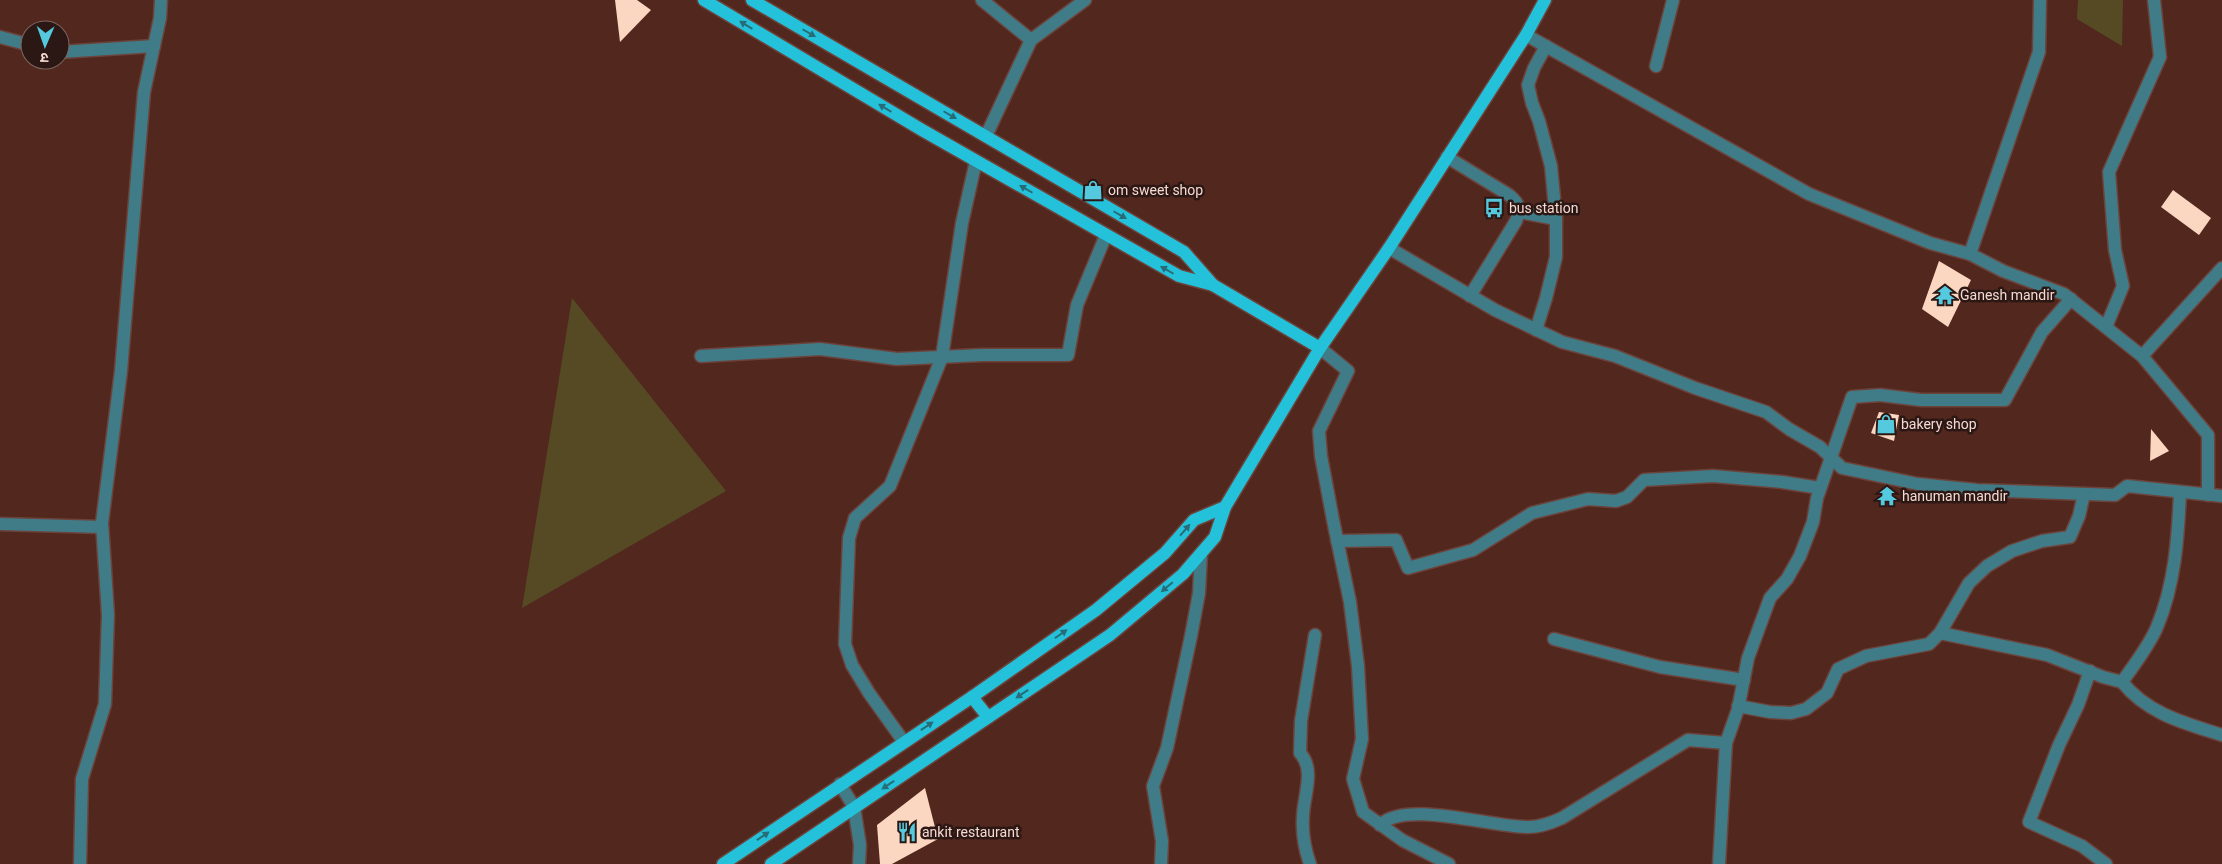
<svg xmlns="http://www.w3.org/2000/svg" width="2222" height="864" font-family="Roboto,'Noto Sans Devanagari',sans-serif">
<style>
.green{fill:#564a25}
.building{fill:#fbd6c0}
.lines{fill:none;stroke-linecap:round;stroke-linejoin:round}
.minor-casing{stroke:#6c433b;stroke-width:15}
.major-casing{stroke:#6c433b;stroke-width:15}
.minor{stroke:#3f7c88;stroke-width:12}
.major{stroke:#23c1da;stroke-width:12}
.oneway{fill:#276c76}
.labels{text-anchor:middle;stroke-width:5;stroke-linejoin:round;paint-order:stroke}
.poi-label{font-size:14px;fill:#f6d9d2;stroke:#2b1713;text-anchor:start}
</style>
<rect width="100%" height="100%" fill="#52271e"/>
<g class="green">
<polygon points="2078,0 2123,0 2122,46 2077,19"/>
<polygon points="572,298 726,491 522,608"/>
</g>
<g class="building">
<polygon points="615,0 637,0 651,10 620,42"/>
<polygon points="2173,190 2211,218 2199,235 2161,207"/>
<polygon points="1939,261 1971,280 1948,327 1922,309"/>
<polygon points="1879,412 1899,415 1894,441 1871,433"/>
<polygon points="2151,429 2169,451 2150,461"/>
<polygon points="925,788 938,839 892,864 880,864 877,825"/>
</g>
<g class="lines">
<defs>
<g id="minor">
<polyline points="982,0 1031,40"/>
<polyline points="1526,35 1809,194 1930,243 1970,254 2003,271 2064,294 2142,356 2208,435 2208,495"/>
<polyline points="0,37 30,45"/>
<polyline points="60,52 154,46"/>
<polyline points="1656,66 1673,0"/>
<polyline points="986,136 1031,40 1085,0"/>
<path d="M1447 157 1509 195C1519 203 1521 209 1516 221L1470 296"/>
<polyline points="1520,212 1556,219"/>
<polyline points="1389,248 1495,310 1562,342 1615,356 1695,388 1766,412 1789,429 1820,447 1842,468 1918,484 1977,490 2115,495 2127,486 2222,496"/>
<polyline points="1970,254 2039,52 2040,0"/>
<polyline points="2106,327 2123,286 2115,250 2109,172 2160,57 2154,0"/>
<polyline points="1536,330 1546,298 1556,257 1556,219 1551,166 1539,121 1532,103 1528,85 1534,68 1546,46"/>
<polyline points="1320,348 1348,371 1319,431 1321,456 1333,520 1350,602 1358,666 1362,739 1353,779 1363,812 1402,840 1449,864"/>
<polyline points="701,356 820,349 897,359 982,355 1068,355 1077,305 1106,235"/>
<polyline points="2142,356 2222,268"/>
<polyline points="0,524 102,527"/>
<polyline points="1337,541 1396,540 1408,568 1473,550 1532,513 1588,499 1616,501 1627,497 1644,480 1713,476 1782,482 1820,488"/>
<path d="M1940 633 2047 655 2103 677 2122 682C2134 665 2149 646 2157 627 2175 584 2178 538 2180 492"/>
<polyline points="1554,639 1660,667 1744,680"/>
<polyline points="2090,671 2078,705 2059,745 2029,822 2082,846 2106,864"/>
<path d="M2122 682C2148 714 2184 723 2222 735"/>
<polyline points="1738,706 1770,712 1791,713 1806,709 1827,693 1838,669 1866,656 1929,644 1940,633 1969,583 1987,566 2012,551 2042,541 2070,537 2079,516 2084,494"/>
<polyline points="904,742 869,693 852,665 845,644 849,538 855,518 890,486 942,357 962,223 976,161"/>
<polyline points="840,784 854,807 860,845 859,864"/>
<path d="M1380 825C1406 799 1493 828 1529 827 1541 827 1551 823 1562 818L1688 740 1726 743"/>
<polyline points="80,864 82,779 105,704 108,615 102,523 121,371 144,92 160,18 161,0"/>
<polyline points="1161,864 1162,841 1153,786 1167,748 1191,636 1199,593 1201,554"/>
<path d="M1310 864C1305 850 1302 832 1303 817 1303 797 1316 770 1300 753L1301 721 1315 635"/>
<polyline points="1719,864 1726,743 1738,709 1748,658 1770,598 1787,579 1800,556 1813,522 1817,498 1852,397 1880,395 1921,400 2005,400 2042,332 2071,299"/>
</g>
<g id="major">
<polyline points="704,0 922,130 1179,276 1213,285 1320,348"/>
<polyline points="752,0 1184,252 1213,285"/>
<polyline points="972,697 988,717"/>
<polyline points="723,864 972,697 1096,610 1165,553 1194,520 1225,507"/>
<polyline points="771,864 1110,635 1183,574 1215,537 1225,507 1320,348 1389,248 1526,35 1545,0"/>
</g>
</defs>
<use href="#minor" class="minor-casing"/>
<use href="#major" class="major-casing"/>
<use href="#minor" class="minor"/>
<use href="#major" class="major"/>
</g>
<defs><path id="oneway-solid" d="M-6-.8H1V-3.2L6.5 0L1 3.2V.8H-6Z" transform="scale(1.25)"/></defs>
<g class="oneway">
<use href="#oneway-solid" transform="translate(746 25) rotate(-149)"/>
<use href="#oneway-solid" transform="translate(809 33) rotate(30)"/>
<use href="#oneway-solid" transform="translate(885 108) rotate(-149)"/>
<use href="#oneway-solid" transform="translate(950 115) rotate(30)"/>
<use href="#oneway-solid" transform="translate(1026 189) rotate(-150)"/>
<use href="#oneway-solid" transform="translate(1120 215) rotate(30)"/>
<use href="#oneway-solid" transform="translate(1167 270) rotate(-150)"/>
<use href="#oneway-solid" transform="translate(1185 530) rotate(-49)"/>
<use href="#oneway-solid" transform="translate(1167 587) rotate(140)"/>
<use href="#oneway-solid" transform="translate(1061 634) rotate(-35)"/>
<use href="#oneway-solid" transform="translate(1022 694) rotate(146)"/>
<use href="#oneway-solid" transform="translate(927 726) rotate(-34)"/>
<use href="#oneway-solid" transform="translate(888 785) rotate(146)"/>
<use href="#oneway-solid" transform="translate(763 836) rotate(-34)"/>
</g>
<defs>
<symbol id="shop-bare" viewBox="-9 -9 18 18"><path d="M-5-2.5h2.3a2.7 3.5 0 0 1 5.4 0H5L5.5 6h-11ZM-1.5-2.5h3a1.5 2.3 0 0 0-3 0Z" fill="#55cadf" stroke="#2b1713" stroke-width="2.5" paint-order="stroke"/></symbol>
<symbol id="bus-bare" viewBox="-9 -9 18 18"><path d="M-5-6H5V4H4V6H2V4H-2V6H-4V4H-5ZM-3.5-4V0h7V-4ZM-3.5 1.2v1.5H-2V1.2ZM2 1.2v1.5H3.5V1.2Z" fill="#55cadf" stroke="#2b1713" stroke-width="2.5" paint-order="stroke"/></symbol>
<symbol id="temple-bare" viewBox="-9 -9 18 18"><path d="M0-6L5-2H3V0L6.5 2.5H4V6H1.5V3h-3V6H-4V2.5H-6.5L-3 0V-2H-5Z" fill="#55cadf" stroke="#2b1713" stroke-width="2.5" paint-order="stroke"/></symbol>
<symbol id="restaurant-bare" viewBox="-9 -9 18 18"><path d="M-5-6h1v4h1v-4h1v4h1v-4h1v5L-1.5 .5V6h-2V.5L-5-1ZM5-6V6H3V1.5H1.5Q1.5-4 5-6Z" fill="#55cadf" stroke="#2b1713" stroke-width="2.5" paint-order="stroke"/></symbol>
</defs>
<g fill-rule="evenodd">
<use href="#shop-bare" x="1079" y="176" width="28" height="28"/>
<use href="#bus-bare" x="1480" y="194" width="28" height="28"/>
<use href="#temple-bare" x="1931" y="281" width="28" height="28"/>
<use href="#shop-bare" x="1872" y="410" width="28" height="28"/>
<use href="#temple-bare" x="1873" y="482" width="28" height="28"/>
<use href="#restaurant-bare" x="893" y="818" width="28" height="28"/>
</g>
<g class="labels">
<g class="poi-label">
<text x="1108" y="195">om sweet shop</text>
<text x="1509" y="213">bus station</text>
<text x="1960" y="300">Ganesh mandir</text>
<text x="1901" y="429">bakery shop</text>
<text x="1902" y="501">hanuman mandir</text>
<text x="922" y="837">ankit restaurant</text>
</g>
</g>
<g transform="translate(45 45) rotate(182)"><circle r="24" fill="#2b1713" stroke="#7c655f"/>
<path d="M0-4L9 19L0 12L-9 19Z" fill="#55cadf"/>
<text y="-8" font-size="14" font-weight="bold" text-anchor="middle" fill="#f6d9d2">उ</text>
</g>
</svg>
